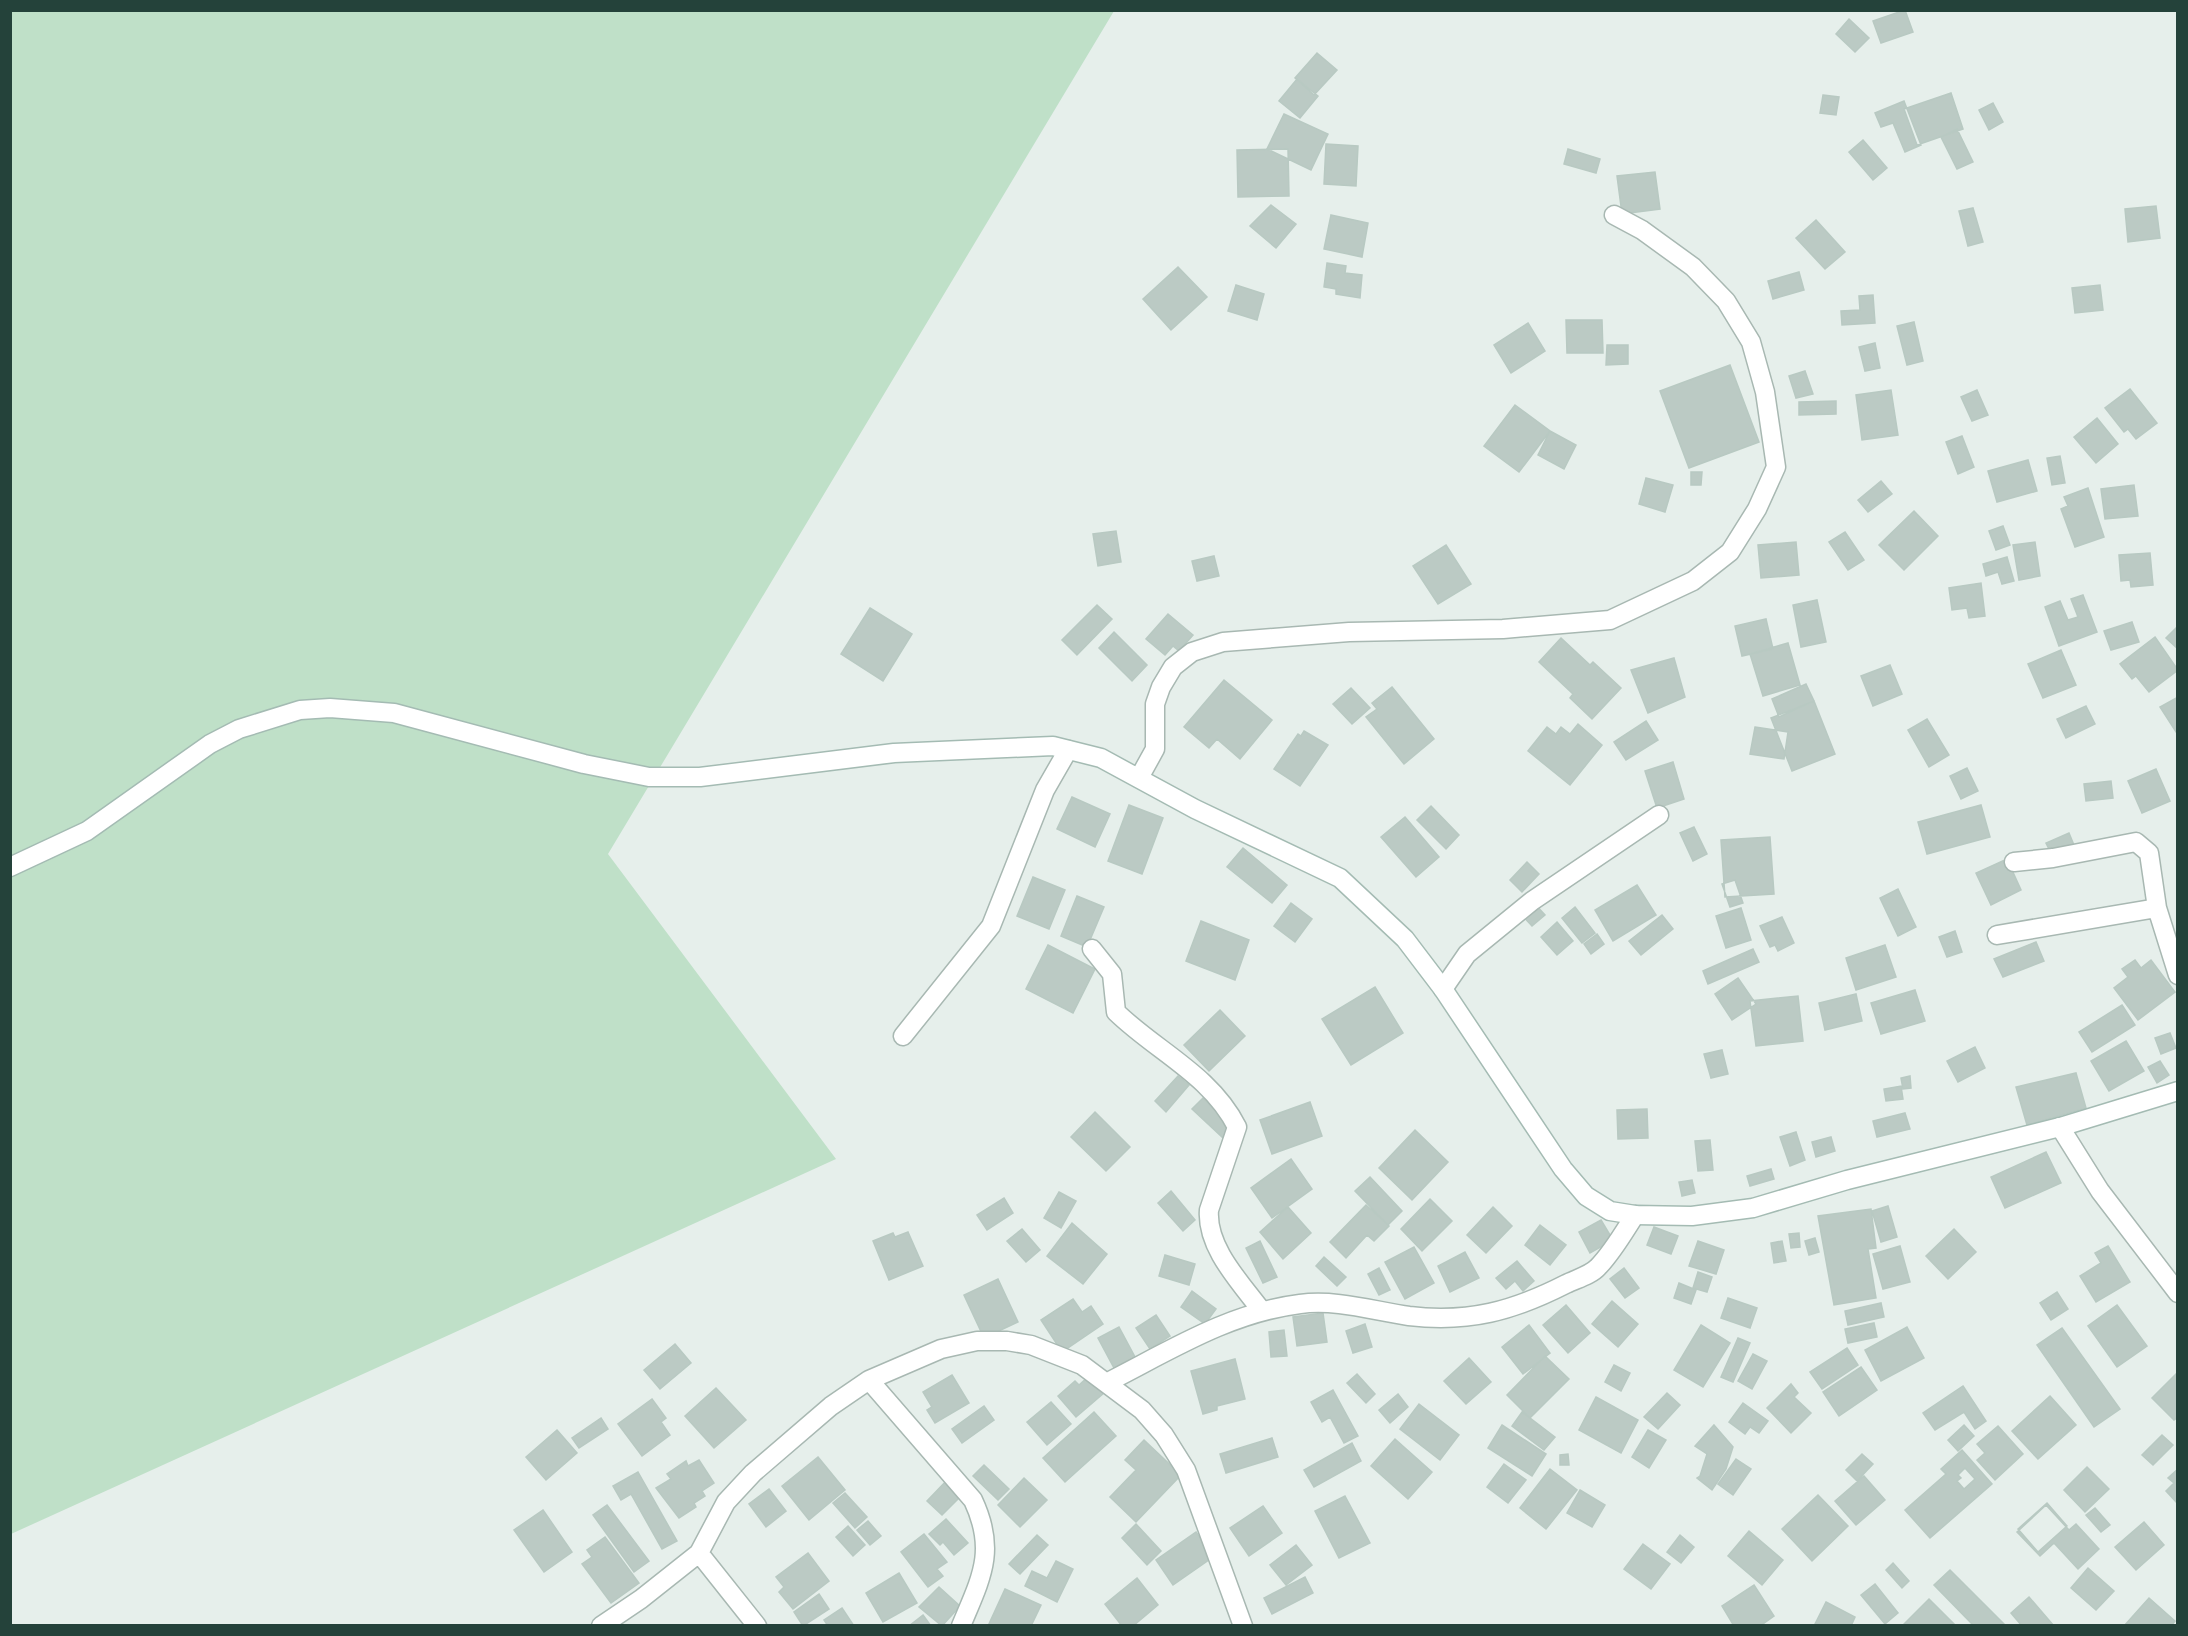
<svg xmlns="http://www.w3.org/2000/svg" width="2188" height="1636" font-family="'Fira Sans Condensed',sans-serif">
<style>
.green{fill:#bfe0c8}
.building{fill:#bbcac4;stroke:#b8c9c2;stroke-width:1.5;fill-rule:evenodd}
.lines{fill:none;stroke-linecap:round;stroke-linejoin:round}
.street-casing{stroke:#a8b8b2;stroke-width:21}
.secondary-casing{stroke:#a4bbb3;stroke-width:21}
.street{stroke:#fff;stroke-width:18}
.secondary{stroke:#fff;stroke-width:18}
</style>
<rect width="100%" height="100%" fill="#e6efeb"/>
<path class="green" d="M10,11H1114L608,854L836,1159L11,1534Z"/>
<path class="building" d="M1905,10L1913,32L1881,43L1873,21Z
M1849,19L1869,38L1855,52L1836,34Z
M1317,53L1337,70L1314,95L1295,78Z
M1297,79L1318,96L1300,118L1279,101Z
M1951,93L1963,129L1917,145L1904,109Z
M1823,95L1839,97L1836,115L1820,113Z
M1904,101L1921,145L1905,152L1893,123L1881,127L1875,113Z
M1993,103L2003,122L1989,130L1979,110Z
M1284,114L1328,134L1311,170L1267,149Z
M1957,129L1973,162L1957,169L1941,137Z
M1863,140L1887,168L1873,180L1849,152Z
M1326,144L1358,146L1356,186L1324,184Z
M1288,149L1289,196L1238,197L1237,150Z
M1568,149L1600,159L1596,173L1564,164Z
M1655,172L1660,209L1622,214L1617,176Z
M1271,205L1296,224L1276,248L1250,226Z
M2156,206L2160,238L2128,242L2125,209Z
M1973,208L1983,242L1968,246L1959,211Z
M1331,215L1368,223L1362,257L1324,249Z
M1816,220L1845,252L1825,269L1796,238Z
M1327,263L1346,266L1345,273L1362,275L1360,298L1336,294V289L1324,287Z
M1178,267L1207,297L1171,330L1143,299Z
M1799,272L1804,290L1773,299L1768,281Z
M1236,285L1264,294L1257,320L1228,311Z
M2100,285L2103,310L2075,313L2072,288Z
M1873,295L1875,323L1842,325L1841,311L1860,310L1859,296Z
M1566,320H1602L1603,353H1567Z
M1914,322L1923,361L1907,365L1897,326Z
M1528,323L1545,351L1511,373L1494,345Z
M1875,343L1880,368L1865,371L1859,347Z
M1607,345H1628V364L1606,365Z
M1730,365L1759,442L1689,468L1660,391Z
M1805,371L1813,394L1796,398L1789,376Z
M2130,389L2157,423L2136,439L2128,429L2124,432L2105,408Z
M1891,390L1898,435L1862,440L1856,395Z
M1977,390L1988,415L1972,421L1961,397Z
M1836,401V414L1799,415V402Z
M1515,405L1550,431L1519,472L1484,446Z
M2097,418L2118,444L2096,463L2074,437Z
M1550,431L1576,445L1564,469L1538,455Z
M1962,436L1974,467L1958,474L1946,442Z
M2060,456L2065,483L2052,485L2047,458Z
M2028,460L2037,491L1997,502L1988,471Z
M1691,472H1702L1701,485H1691Z
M1646,478L1673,485L1665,512L1639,504Z
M1881,481L1892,494L1868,512L1858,500Z
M2134,485L2138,516L2105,519L2101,489Z
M2088,488L2104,537L2075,547L2061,509L2068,506L2064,497Z
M1914,511L1938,536L1904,570L1879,545Z
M2003,526L2010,545L1996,550L1989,531Z
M1116,531L1121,562L1098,566L1093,534Z
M1845,532L1864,560L1848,570L1829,542Z
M1796,542L1799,575L1761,578L1758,545Z
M2035,542L2040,576L2019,580L2013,545Z
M1446,545L1471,584L1438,604L1413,566Z
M2150,553L2153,585L2131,587L2130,580L2121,581L2119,555Z
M1214,556L1219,576L1197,581L1192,561Z
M2007,557L2014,581L2002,584L1998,572L1986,576L1983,564Z
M1981,583L1985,616L1969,618L1967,608L1952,610L1949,588Z
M2083,595L2097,632L2059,646L2045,607L2060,601L2068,620L2078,617L2071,599Z
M1817,600L1826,642L1801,647L1793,605Z
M1097,605L1112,619L1077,655L1062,640Z
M870,608L912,634L883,681L841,654Z
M1168,614L1193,635L1179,651L1173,646L1165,655L1146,639Z
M1766,619L1773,649L1742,656L1735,626Z
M2132,622L2139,642L2111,650L2104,631Z
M2178,626V649L2166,638Z
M1114,632L1147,665L1132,681L1099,648Z
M2155,637L2178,670L2149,692L2136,676L2132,679L2120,664Z
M1561,638L1590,665L1593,662L1621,688L1592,719L1570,698L1573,694L1539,662Z
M1788,643L1800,685L1763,696L1750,654Z
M2061,650L2076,685L2043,698L2028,664Z
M1674,658L1685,697L1648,713L1631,670Z
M1890,665L1902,694L1873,706L1861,676Z
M1224,680L1272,720L1240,759L1217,739L1209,748L1184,727Z
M1806,684L1814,701L1779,717L1772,699Z
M1392,687L1434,739L1404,764L1366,717L1377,709L1372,703Z
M1351,688L1370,708L1352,724L1333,704Z
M2178,697V735L2160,707Z
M1814,701L1835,754L1792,771L1771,718Z
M2086,706L2095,724L2066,738L2057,719Z
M1927,719L1949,755L1929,767L1908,730Z
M1646,721L1658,740L1626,760L1614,742Z
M1578,724L1602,745L1570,785L1528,751L1547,727L1556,734L1561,727L1570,734Z
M1755,727L1788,732L1784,759L1750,754Z
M1304,731L1328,745L1300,786L1274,769L1298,734L1301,736Z
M1673,762L1684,799L1657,808L1645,771Z
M1967,768L1978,791L1961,799L1950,776Z
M2156,769L2170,801L2142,813L2128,781Z
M2111,781L2113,798L2086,801L2084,784Z
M1072,797L1110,814L1095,847L1057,829Z
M1129,805L1163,818L1142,874L1108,861Z
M1981,805L1990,837L1927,854L1918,822Z
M1431,806L1459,835L1446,849L1417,820Z
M1405,817L1439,857L1416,877L1381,837Z
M1694,827L1707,854L1693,861L1680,833Z
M2069,833L2074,845L2052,855L2046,843Z
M1770,837L1774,894L1725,897L1721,840Z
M1243,848L1287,885L1272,903L1227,867Z
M2007,859L2021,890L1991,905L1976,873Z
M1527,862L1539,874L1522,892L1510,880Z
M1033,877L1065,890L1049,929L1017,916Z
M1735,880L1743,903L1730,907L1722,884Z
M1637,885L1656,915L1613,941L1595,910Z
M1898,889L1916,927L1898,936L1880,898Z
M1077,896L1104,907L1087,947L1061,936Z
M1533,902L1545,915L1532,926L1521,914Z
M1291,903L1312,919L1295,942L1274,926Z
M1575,907L1595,933L1582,943L1562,918Z
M1741,908L1751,940L1726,948L1716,916Z
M1662,915L1673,929L1641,955L1629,941Z
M1782,917L1794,943L1778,951L1775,945L1770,947L1760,926Z
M1201,921L1249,940L1235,980L1186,961Z
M1557,922L1573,941L1557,955L1541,937Z
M1955,931L1962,952L1947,957L1939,937Z
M1597,934L1604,944L1591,954L1584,944Z
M2036,942L2044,961L2003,977L1994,959Z
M1048,945L1095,969L1073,1013L1026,989Z
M1885,945L1896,977L1856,990L1846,958Z
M1753,949L1759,962L1708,984L1703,971Z
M2135,960L2141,968L2151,960L2175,992L2138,1020L2114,988L2128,977L2122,969Z
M1738,978L1756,1004L1732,1020L1715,994Z
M1375,987L1403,1033L1351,1065L1322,1019Z
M1915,990L1925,1021L1881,1034L1871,1003Z
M1856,994L1862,1021L1825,1030L1819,1003Z
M1798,996L1803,1041L1756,1046L1750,1001Z
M2122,1005L2135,1025L2092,1052L2079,1032Z
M1220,1010L1245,1036L1209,1071L1184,1045Z
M2170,1033L2176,1048L2161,1054L2155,1038Z
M2126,1041L2144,1071L2109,1091L2091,1061Z
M1975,1047L1985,1068L1958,1082L1947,1061Z
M1722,1050L1728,1074L1711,1078L1704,1054Z
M2160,1061L2169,1075L2157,1083L2148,1067Z
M2076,1073L2086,1108L2027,1125L2016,1087Z
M1178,1076L1189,1085L1166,1112L1155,1101Z
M1910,1076L1911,1088L1903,1089L1901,1078Z
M1901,1086L1903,1099L1886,1101L1884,1089Z
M1203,1098L1233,1128L1223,1138L1192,1109Z
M1310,1102L1322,1136L1272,1154L1260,1120Z
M1647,1109L1648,1138L1618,1139L1617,1110Z
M1095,1112L1130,1147L1106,1171L1071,1137Z
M1905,1113L1910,1129L1877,1137L1873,1121Z
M1415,1130L1448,1162L1412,1200L1379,1168Z
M1796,1132L1805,1160L1790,1166L1780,1137Z
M1831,1137L1835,1151L1816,1157L1812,1142Z
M1710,1140L1713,1170L1698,1171L1695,1141Z
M2046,1152L2061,1183L2005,1208L1991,1177Z
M1291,1159L1312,1189L1272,1218L1251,1188Z
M1771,1169L1774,1179L1750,1186L1747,1176Z
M1370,1177L1402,1211L1388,1225L1355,1191Z
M1692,1180L1695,1193L1682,1196L1679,1182Z
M1171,1191L1195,1220L1183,1231L1158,1203Z
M1059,1192L1076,1201L1061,1228L1044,1218Z
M1004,1198L1013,1213L987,1230L977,1215Z
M1430,1199L1452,1221L1422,1251L1401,1229Z
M1366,1205L1389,1226L1374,1241L1367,1235L1346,1258L1330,1242Z
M1888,1206L1897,1237L1881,1242L1872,1211Z
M1288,1207L1311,1233L1283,1259L1260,1232Z
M1493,1207L1512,1226L1486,1253L1467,1235Z
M1871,1209L1876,1248L1868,1249L1876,1298L1834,1305L1818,1216Z
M1601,1220L1613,1240L1590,1253L1579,1232Z
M1072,1223L1107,1254L1083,1284L1047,1256Z
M1540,1225L1566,1245L1550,1265L1525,1245Z
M1654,1227L1678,1236L1671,1254L1647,1245Z
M1022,1229L1040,1250L1026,1262L1007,1241Z
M1954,1229L1976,1252L1948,1279L1926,1256Z
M908,1232L923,1266L889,1280L873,1241L893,1233L895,1237Z
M1799,1233L1800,1247L1791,1248L1789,1234Z
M1815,1238L1819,1252L1809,1255L1805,1241Z
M1260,1241L1277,1277L1263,1283L1246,1248Z
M1698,1241L1724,1250L1716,1274L1689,1266Z
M1782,1241L1786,1261L1774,1263L1771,1243Z
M1900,1246L1910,1282L1883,1289L1873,1254Z
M2108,1246L2130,1282L2096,1302L2080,1276L2101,1263L2095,1253Z
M1414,1247L1434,1283L1405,1299L1385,1262Z
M1465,1252L1479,1278L1450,1292L1438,1266Z
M1165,1255L1195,1264L1189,1285L1159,1276Z
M1324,1257L1346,1277L1337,1286L1316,1266Z
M1517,1261L1534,1281L1523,1291L1515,1281L1506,1289L1496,1278Z
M1379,1268L1390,1290L1379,1295L1368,1274Z
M1624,1268L1639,1288L1625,1298L1610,1279Z
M1698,1272L1712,1277L1707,1292L1693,1288Z
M998,1279L1018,1322L984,1338L964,1295Z
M1679,1283L1696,1290L1691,1304L1674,1298Z
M1192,1291L1216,1309L1205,1324L1181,1307Z
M2057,1292L2068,1309L2051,1320L2040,1303Z
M1728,1298L1757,1308L1750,1328L1721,1318Z
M1073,1299L1082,1312L1091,1306L1103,1324L1062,1352L1041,1320Z
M1612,1301L1638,1324L1618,1347L1592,1324Z
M1881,1303L1884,1317L1848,1325L1845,1311Z
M1566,1305L1590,1333L1568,1353L1543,1325Z
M2117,1305L2147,1346L2117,1367L2088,1326Z
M1323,1313L1327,1342L1297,1346L1293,1317Z
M1156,1315L1170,1336L1150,1349L1136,1328Z
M1874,1323L1877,1337L1848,1343L1845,1329Z
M1365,1324L1372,1347L1353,1353L1346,1331Z
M1529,1325L1550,1353L1523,1374L1502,1347Z
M1701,1325L1730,1343L1703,1387L1674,1370Z
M1119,1327L1135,1357L1114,1368L1098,1338Z
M1907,1327L1924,1358L1881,1381L1865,1350Z
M2062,1328L2120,1409L2094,1427L2037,1345Z
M1284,1330L1287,1356L1271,1357L1269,1332Z
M1738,1338L1750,1343L1733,1382L1721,1377Z
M675,1344L691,1363L660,1389L644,1370Z
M1847,1348L1858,1365L1822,1389L1810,1372Z
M1753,1354L1767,1361L1752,1389L1738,1381Z
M1545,1356L1569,1379L1530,1418L1507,1395Z
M1469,1358L1491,1382L1466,1404L1444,1381Z
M1235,1359L1245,1399L1217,1406V1410L1203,1414L1191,1371Z
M1614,1365L1630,1373L1621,1391L1605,1382Z
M1861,1367L1877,1390L1839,1416L1823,1392Z
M2178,1372V1417L2174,1420L2152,1398Z
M1357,1374L1375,1394L1366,1403L1347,1383Z
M952,1375L969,1403L935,1423L927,1410L932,1407L923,1392Z
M1089,1376L1104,1393L1076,1417L1058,1396L1075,1381L1079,1385Z
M1791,1384L1798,1393L1794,1397L1811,1413L1791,1433L1767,1408Z
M1963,1386L1986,1421L1975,1429L1964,1412L1935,1430L1923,1413Z
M716,1388L746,1420L714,1448L685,1416Z
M1333,1390L1358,1436L1344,1443L1330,1417L1322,1422L1311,1402Z
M1667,1393L1680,1405L1658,1429L1644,1417Z
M1398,1394L1408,1407L1390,1423L1379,1410Z
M2050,1396L2076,1425L2038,1459L2012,1431Z
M1596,1397L1638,1420L1621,1453L1579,1430Z
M652,1399L666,1418L661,1422L670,1435L642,1456L618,1424Z
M1051,1402L1071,1424L1047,1445L1027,1422Z
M1743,1403L1768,1421L1759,1433L1750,1427L1745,1434L1729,1422Z
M1419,1404L1459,1435L1440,1460L1400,1429Z
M984,1406L994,1420L962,1443L952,1429Z
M1094,1412L1116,1436L1065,1482L1043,1458Z
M1522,1412L1555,1437L1544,1450L1512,1426Z
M601,1418L608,1429L579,1448L572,1438Z
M1502,1425L1546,1454L1532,1476L1488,1448Z
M1714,1425L1733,1447L1726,1469L1712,1490L1697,1478L1700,1476L1707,1454L1695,1446Z
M1964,1425L1974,1436L1958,1451L1948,1440Z
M1998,1426L2023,1454L1995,1480L1977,1460L1985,1453L1977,1444Z
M557,1430L577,1453L546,1480L526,1457Z
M1648,1430L1666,1440L1649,1468L1632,1457Z
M2162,1435L2173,1445L2153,1465L2142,1455Z
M1272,1438L1278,1457L1226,1473L1220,1454Z
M1395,1439L1432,1472L1408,1499L1371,1466Z
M1144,1440L1181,1475L1136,1522L1110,1497L1136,1470L1125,1460Z
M1352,1443L1361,1461L1314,1487L1304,1470Z
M1962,1450L1992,1484L1930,1538L1905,1510L1946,1474L1941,1469ZM1965,1468L1975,1479L1964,1489L1957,1481L1961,1478L1958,1475Z
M1568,1454L1569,1465H1560V1455Z
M1862,1454L1873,1464L1857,1481L1846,1470Z
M818,1457L845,1490L809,1520L782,1486Z
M1736,1459L1751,1469L1733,1495L1718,1484Z
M699,1460L714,1483L702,1491L705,1496L694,1503L696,1507L679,1518L656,1488L671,1479L667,1474L686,1461L688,1466Z
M1504,1464L1526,1480L1508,1503L1487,1487Z
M984,1465L1009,1489L998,1500L973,1476Z
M2087,1467L2109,1489L2085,1512L2064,1490Z
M1550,1469L1577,1490L1546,1529L1520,1508Z
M2178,1469V1504L2166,1491L2174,1483L2168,1478Z
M638,1472L677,1541L662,1549L631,1494L621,1500L613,1486Z
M1864,1476L1885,1500L1856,1525L1835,1501Z
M1024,1478L1047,1500L1020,1527L998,1505Z
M948,1479L963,1494L942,1515L927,1501Z
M769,1489L786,1511L766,1527L749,1504Z
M1580,1490L1605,1505L1592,1527L1567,1513Z
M845,1493L867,1517L855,1528L833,1503Z
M1818,1495L1848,1526L1812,1561L1782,1529Z
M1345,1496L1370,1543L1339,1558L1315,1511Z
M2047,1503L2067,1526L2038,1552L2018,1529Z
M607,1505L649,1561L634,1572L593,1515Z
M2046,1505L2069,1530L2076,1524L2099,1549L2078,1569L2054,1543L2040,1556L2017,1532Z
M1263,1506L1282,1533L1249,1556L1230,1528Z
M2095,1508L2110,1525L2101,1532L2086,1515Z
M543,1510L572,1552L544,1572L514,1530Z
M946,1519L968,1543L954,1555L943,1542L940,1545L929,1534Z
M868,1521L881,1536L870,1545L857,1530Z
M2144,1522L2164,1545L2136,1570L2115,1547Z
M1136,1524L1161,1551L1147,1565L1122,1538Z
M848,1526L865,1545L853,1556L836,1537Z
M1749,1531L1783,1560L1762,1585L1728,1556Z
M1196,1532L1213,1557L1173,1585L1156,1560Z
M924,1534L947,1562L937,1569L943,1576L928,1587L901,1552Z
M1037,1535L1048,1545L1020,1574L1009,1564Z
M1680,1535L1694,1547L1681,1563L1667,1552Z
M605,1537L639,1583L611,1603L582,1564L592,1557L587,1550Z
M1643,1544L1670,1564L1651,1589L1624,1569Z
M1296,1545L1312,1565L1286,1585L1270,1565Z
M808,1553L829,1581L793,1609L779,1592L784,1587L776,1577Z
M1056,1561L1073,1569L1057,1602L1025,1586L1032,1571L1047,1578Z
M1893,1563L1909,1581L1902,1588L1886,1570Z
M2088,1568L2114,1591L2096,1610L2071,1588Z
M1950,1570L2006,1626H1974L1934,1585Z
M899,1573L917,1603L883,1622L866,1593Z
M1305,1577L1313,1593L1272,1614L1264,1598Z
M1137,1578L1158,1605L1133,1626H1122L1105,1604Z
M1875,1584L1898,1613L1885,1624L1861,1595Z
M1754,1585L1774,1616L1760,1626H1734L1722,1606Z
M939,1587L960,1606L942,1626L919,1607Z
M1005,1589L1041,1605L1031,1626H988Z
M819,1594L829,1609L803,1626L794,1612Z
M2029,1597L2054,1626H2022L2011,1613Z
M2149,1598L2175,1621L2171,1626H2124Z
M1929,1599L1956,1626L1904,1624Z
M1826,1602L1855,1617L1851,1626H1814Z
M842,1608L854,1626H828L824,1620Z
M923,1615L931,1626H909Z"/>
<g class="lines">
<defs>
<path id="street" d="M1139,778L1155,749V704L1161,687L1173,667L1192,652L1223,642L1349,632L1503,629L1610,620L1693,581L1730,552L1757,509L1776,467L1765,392L1751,342L1726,301L1693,267L1642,230L1614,215
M2014,862L2053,858L2136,842L2149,853L2157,908L2178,975
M1997,935L2157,908
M1092,949L1112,974L1116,1012C1156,1051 1211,1075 1237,1127L1209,1210C1206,1247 1240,1282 1261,1310
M1443,989L1467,954L1532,901L1659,815
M903,1036L991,926L1045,790L1068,750
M2060,1127L2100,1191L2178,1293
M869,1380L973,1500C997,1551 981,1578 961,1626
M1108,1382C1171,1350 1229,1313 1300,1304C1336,1299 1374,1311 1409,1316C1469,1323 1513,1311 1566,1284C1576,1279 1591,1275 1598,1267C1612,1253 1624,1232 1635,1215
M699,1553L757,1626
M601,1626L641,1599L699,1553L726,1502L753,1473L831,1406L869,1380L941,1349L977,1341H1007L1031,1345L1082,1365L1142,1410L1164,1435L1186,1470L1243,1626"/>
<path id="secondary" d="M10,867L87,831L210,744L239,729L300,710L330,708L394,713L584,764L649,777H700L894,753L1053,746L1101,758L1195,809L1340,878L1405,939L1443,989L1563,1169L1586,1196L1610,1211L1635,1215L1692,1216L1753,1208L1847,1180L2060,1127L2178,1091"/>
</defs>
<use href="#street" class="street-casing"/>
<use href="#secondary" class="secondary-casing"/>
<use href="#street" class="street"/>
<use href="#secondary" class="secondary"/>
</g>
<rect width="2188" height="1636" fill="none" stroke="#24423a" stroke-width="24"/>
</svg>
